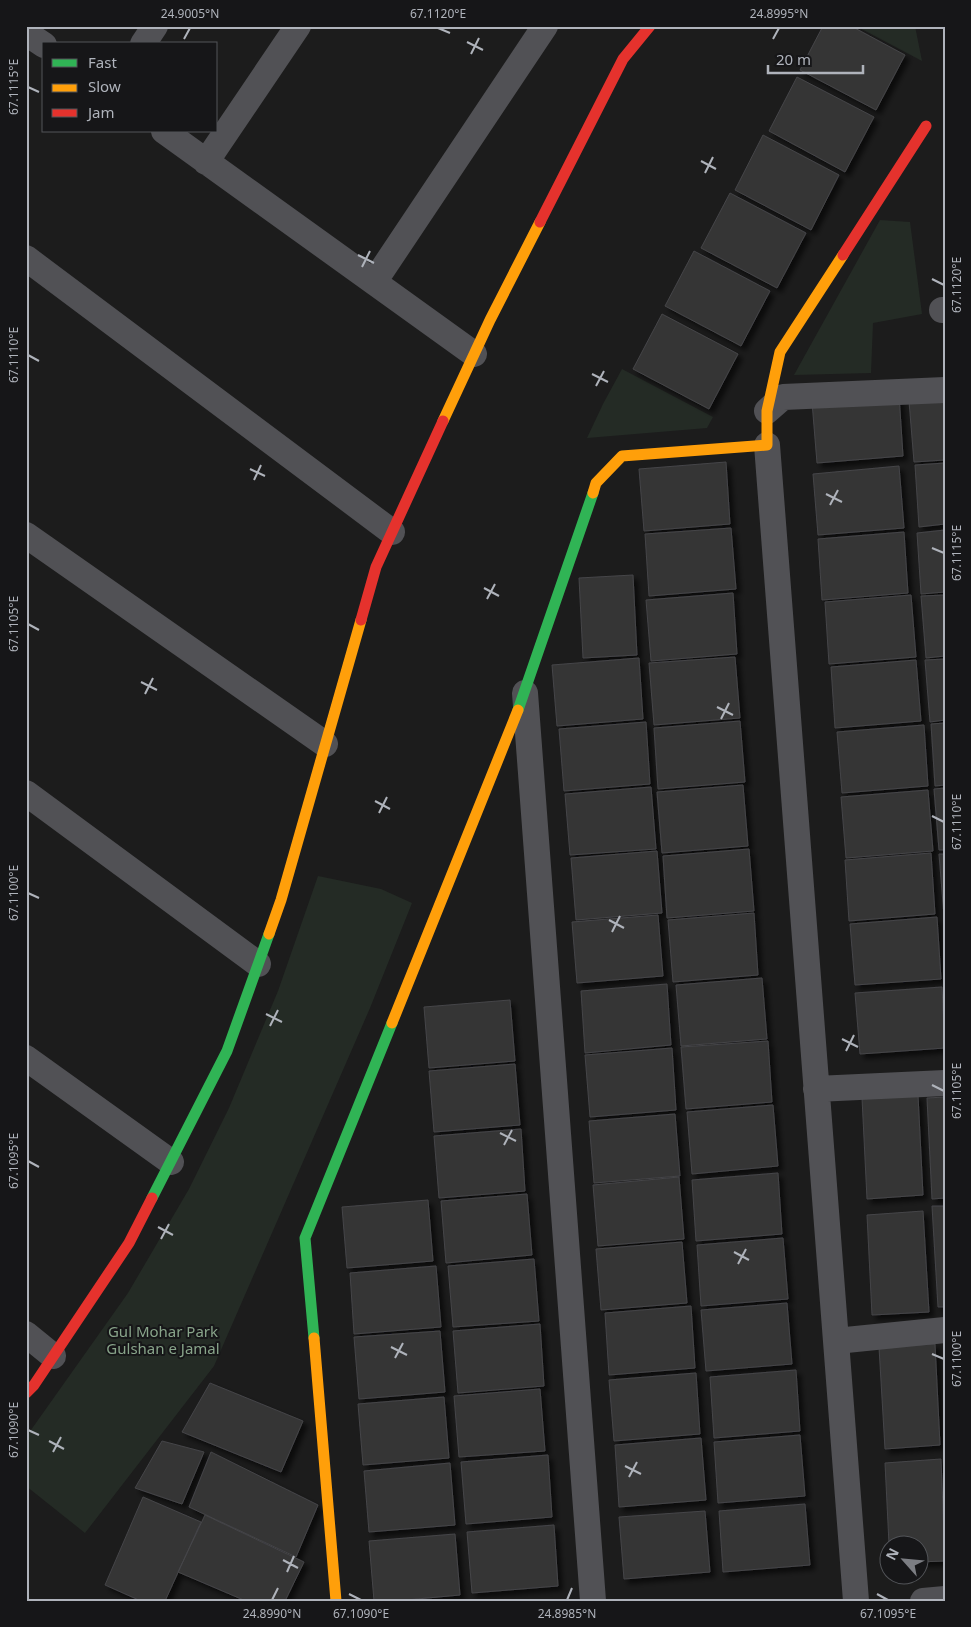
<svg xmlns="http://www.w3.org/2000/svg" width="971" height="1627" font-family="'Noto Sans',sans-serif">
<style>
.green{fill:#242b25}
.building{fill:#353536;stroke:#454548;filter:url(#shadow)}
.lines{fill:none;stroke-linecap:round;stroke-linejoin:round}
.street{stroke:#515155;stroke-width:26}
.fast{stroke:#30b455;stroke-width:11}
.slow{stroke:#ff9f0a;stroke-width:11}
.jam{stroke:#e5322d;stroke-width:11}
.ticks{fill:none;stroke:#afb3bb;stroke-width:2}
.labels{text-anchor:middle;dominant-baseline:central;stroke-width:4;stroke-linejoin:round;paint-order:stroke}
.park-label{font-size:15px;fill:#88a48a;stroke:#161618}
.neatline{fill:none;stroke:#afb3bb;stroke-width:2}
.ticks-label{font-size:12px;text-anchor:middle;fill:#afb3bb}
</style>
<defs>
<filter id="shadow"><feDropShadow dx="4.5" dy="4.5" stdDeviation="2.5" flood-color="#0009"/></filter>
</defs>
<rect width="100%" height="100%" fill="#1c1c1c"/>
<path class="green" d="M856,26H915L922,61Z
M880,220L910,222L922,314L873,323L871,373L794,375Z
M622,369L713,417L707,428L587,438L603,404Z
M318,876L381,889L412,903L370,1008L214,1366L85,1533L26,1486V1437L128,1293L189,1189L229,1108L278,991Z"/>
<path class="building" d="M823,26H851L905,55L876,110L800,70Z
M797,77L874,117L845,172L769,131Z
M763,135L839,175L811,230L735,190Z
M730,193L806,233L777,288L701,248Z
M694,251L770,291L741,346L665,306Z
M662,314L738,354L709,409L633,369Z
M899,395L903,456L817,463L812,402Z
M945,398V460L914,462L909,401Z
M726,462L730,524L644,531L639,469Z
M945,463V524L919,527L915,465Z
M899,466L904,528L818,535L813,474Z
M731,528L736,589L649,596L645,534Z
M945,530V592L921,594L917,533Z
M904,532L908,593L822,600L818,539Z
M633,575L637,655L583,658L579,578Z
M733,593L737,654L651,661L646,600Z
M911,595L916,657L829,664L825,602Z
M945,595V656L926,658L921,596Z
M735,657L740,718L654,725L649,663Z
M639,658L643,719L557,726L552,665Z
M945,659V720L930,722L925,660Z
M916,660L921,721L835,728L831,667Z
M740,721L745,782L658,789L654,728Z
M646,722L650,784L564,791L559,729Z
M945,723V785L935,786L931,724Z
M924,725L928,786L842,793L837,732Z
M743,785L748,846L662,853L657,792Z
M651,787L656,849L570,855L565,794Z
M945,788V850H939L934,789Z
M928,790L933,851L846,858L841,797Z
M749,849L754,911L667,918L663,856Z
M657,851L662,913L576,920L571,858Z
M931,853L935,914L849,921L845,860Z
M939,854H945V916H944Z
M754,913L758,975L673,982L668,920Z
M658,915L663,976L577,983L572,922Z
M937,917L941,979L855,985L850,924Z
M762,978L767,1039L681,1046L676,985Z
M667,984L671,1045L585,1053L581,991Z
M942,987L945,1048L860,1054L855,993Z
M510,1000L515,1061L429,1068L424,1007Z
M768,1041L772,1102L686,1109L681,1047Z
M672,1048L676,1110L590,1117L585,1055Z
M515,1064L520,1125L434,1132L429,1071Z
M918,1095L923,1195L867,1199L862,1098Z
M945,1097V1198L932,1199L927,1098Z
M773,1105L778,1166L692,1174L687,1112Z
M675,1114L680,1176L594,1183L589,1121Z
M521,1129L525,1191L439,1198L434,1136Z
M778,1173L782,1234L696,1241L692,1180Z
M679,1177L684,1239L598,1246L593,1185Z
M527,1194L532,1255L446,1263L441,1201Z
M428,1200L433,1261L347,1268L342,1207Z
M932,1206H945V1307H938Z
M923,1211L929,1312L872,1315L867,1215Z
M783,1238L788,1299L701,1306L697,1245Z
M682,1242L687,1303L601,1310L596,1249Z
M534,1259L539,1321L453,1327L448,1266Z
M436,1266L441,1327L354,1334L350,1273Z
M787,1303L792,1364L706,1371L701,1310Z
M691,1306L695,1368L609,1375L605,1313Z
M540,1324L544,1386L458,1393L453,1331Z
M440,1331L445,1392L359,1399L354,1337Z
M935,1344L940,1445L885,1449L879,1347Z
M796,1370L800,1431L714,1438L710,1377Z
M696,1373L700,1434L614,1441L609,1380Z
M210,1383L303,1421L281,1472L182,1432Z
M540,1389L545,1451L459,1457L454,1396Z
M444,1397L449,1458L363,1465L358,1404Z
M800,1435L805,1496L718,1503L714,1442Z
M701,1438L706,1500L619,1507L615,1445Z
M162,1441L204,1452L182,1504L135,1488Z
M211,1452L318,1505L296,1557L189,1507Z
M548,1455L552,1517L466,1524L461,1462Z
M941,1459L945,1561L918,1562V1544H889L885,1463Z
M450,1463L455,1525L369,1532L364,1471Z
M143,1497L201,1522L165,1601H141L105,1585Z
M805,1504L810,1565L723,1572L719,1511Z
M705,1511L710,1572L624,1579L619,1517Z
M205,1515L304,1562L285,1601H246L178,1572Z
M554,1525L558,1586L472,1593L467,1532Z
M455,1534L460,1595L395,1601H374L369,1541Z"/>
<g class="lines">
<path class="street" d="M26,33L44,45
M143,44L155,26
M164,131L474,354
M206,162L298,26
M26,258L392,532
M374,282L545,26
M942,310H945
M767,411L783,397L945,390
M767,445L856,1601
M26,535L325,744
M525,693L593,1601
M26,793L258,964
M26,1058L171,1162
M816,1089L945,1083
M26,1334L53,1356
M836,1341L945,1330
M923,1601L945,1599"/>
<path class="fast" d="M518,710L593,493
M152,1198L227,1051L269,934
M314,1338L305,1238L392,1023"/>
<path class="slow" d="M443,421L490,320L540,222
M593,493L596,483L622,456L767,445V411L780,352L843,255
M269,934L281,900L361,620
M392,1023L518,710
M314,1338L336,1601"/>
<path class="jam" d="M540,222L623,59L650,26
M843,255L926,126
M361,620L376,567L443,421
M26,1393L34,1385L129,1243L152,1198"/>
</g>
<path class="ticks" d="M438,28L450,33M184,39L190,28M773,39L779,28M467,42L483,50M471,54L479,38M28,87L39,92M701,161L716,169M705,173L713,157M358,255L374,263M362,267L370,251M932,279L944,285M28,355L39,361M592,374L608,382M596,386L604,371M250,469L265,476M254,480L261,465M826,494L842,502M830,505L838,490M932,548L944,553M484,588L499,596M487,599L495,584M28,624L39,630M141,682L157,690M145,694L153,678M717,707L733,715M721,719L729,703M375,801L390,809M379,813L387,797M932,816L944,822M28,893L39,898M609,920L624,928M612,932L620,916M266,1014L282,1022M270,1026L278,1010M842,1039L858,1047M846,1051L854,1035M932,1085L944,1091M500,1133L516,1141M504,1145L512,1130M28,1161L39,1167M158,1227L173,1235M161,1239L169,1224M734,1252L749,1260M738,1264L746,1249M391,1347L407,1355M932,1354L944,1359M395,1358L403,1343M28,1430L39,1435M49,1441L64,1449M53,1452L61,1437M625,1466L641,1474M629,1477L637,1462M283,1560L298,1568M287,1572L294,1556M349,1594L361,1600M877,1594L888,1600M272,1600L278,1588M567,1600L572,1588"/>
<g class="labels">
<g class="park-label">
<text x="163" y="1331">Gul Mohar Park<tspan x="163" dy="17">Gulshan e Jamal</tspan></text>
</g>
</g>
<rect width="971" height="1627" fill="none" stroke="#161618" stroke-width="55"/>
<rect x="42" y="42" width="175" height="90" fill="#161618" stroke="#535559"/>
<rect x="52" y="59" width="25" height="8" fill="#30b455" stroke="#535559"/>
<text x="88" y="68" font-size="15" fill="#afb3bb">Fast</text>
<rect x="52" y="84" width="25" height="8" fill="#ff9f0a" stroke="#535559"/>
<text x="88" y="92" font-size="15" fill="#afb3bb">Slow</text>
<rect x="52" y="109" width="25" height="8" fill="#e5322d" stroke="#535559"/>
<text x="88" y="118" font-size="15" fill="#afb3bb">Jam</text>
<g transform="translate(904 1560) rotate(297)"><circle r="24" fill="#161618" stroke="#535559"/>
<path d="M0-4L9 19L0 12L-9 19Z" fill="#7c7e83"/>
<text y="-8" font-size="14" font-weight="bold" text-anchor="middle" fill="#afb3bb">N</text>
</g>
<path d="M768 65v8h95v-8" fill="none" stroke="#afb3bb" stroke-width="2.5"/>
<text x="776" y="65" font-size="15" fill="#afb3bb" stroke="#161618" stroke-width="4" paint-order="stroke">20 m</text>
<rect x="28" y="28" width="916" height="1572" class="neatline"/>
<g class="ticks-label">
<text x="190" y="18">24.9005°N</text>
<text x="438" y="18">67.1120°E</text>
<text x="779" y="18">24.8995°N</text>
<text transform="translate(14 87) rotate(-90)" y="4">67.1115°E</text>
<text transform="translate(957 285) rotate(-90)" y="4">67.1120°E</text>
<text transform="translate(14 355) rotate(-90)" y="4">67.1110°E</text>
<text transform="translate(957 553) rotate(-90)" y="4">67.1115°E</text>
<text transform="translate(14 624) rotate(-90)" y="4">67.1105°E</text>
<text transform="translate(957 822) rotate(-90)" y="4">67.1110°E</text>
<text transform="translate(14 893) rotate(-90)" y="4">67.1100°E</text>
<text transform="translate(957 1091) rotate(-90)" y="4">67.1105°E</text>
<text transform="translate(14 1161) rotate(-90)" y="4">67.1095°E</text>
<text transform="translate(957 1359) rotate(-90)" y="4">67.1100°E</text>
<text transform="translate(14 1430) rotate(-90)" y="4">67.1090°E</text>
<text x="272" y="1618">24.8990°N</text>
<text x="361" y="1618">67.1090°E</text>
<text x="567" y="1618">24.8985°N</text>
<text x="888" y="1618">67.1095°E</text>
</g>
</svg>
